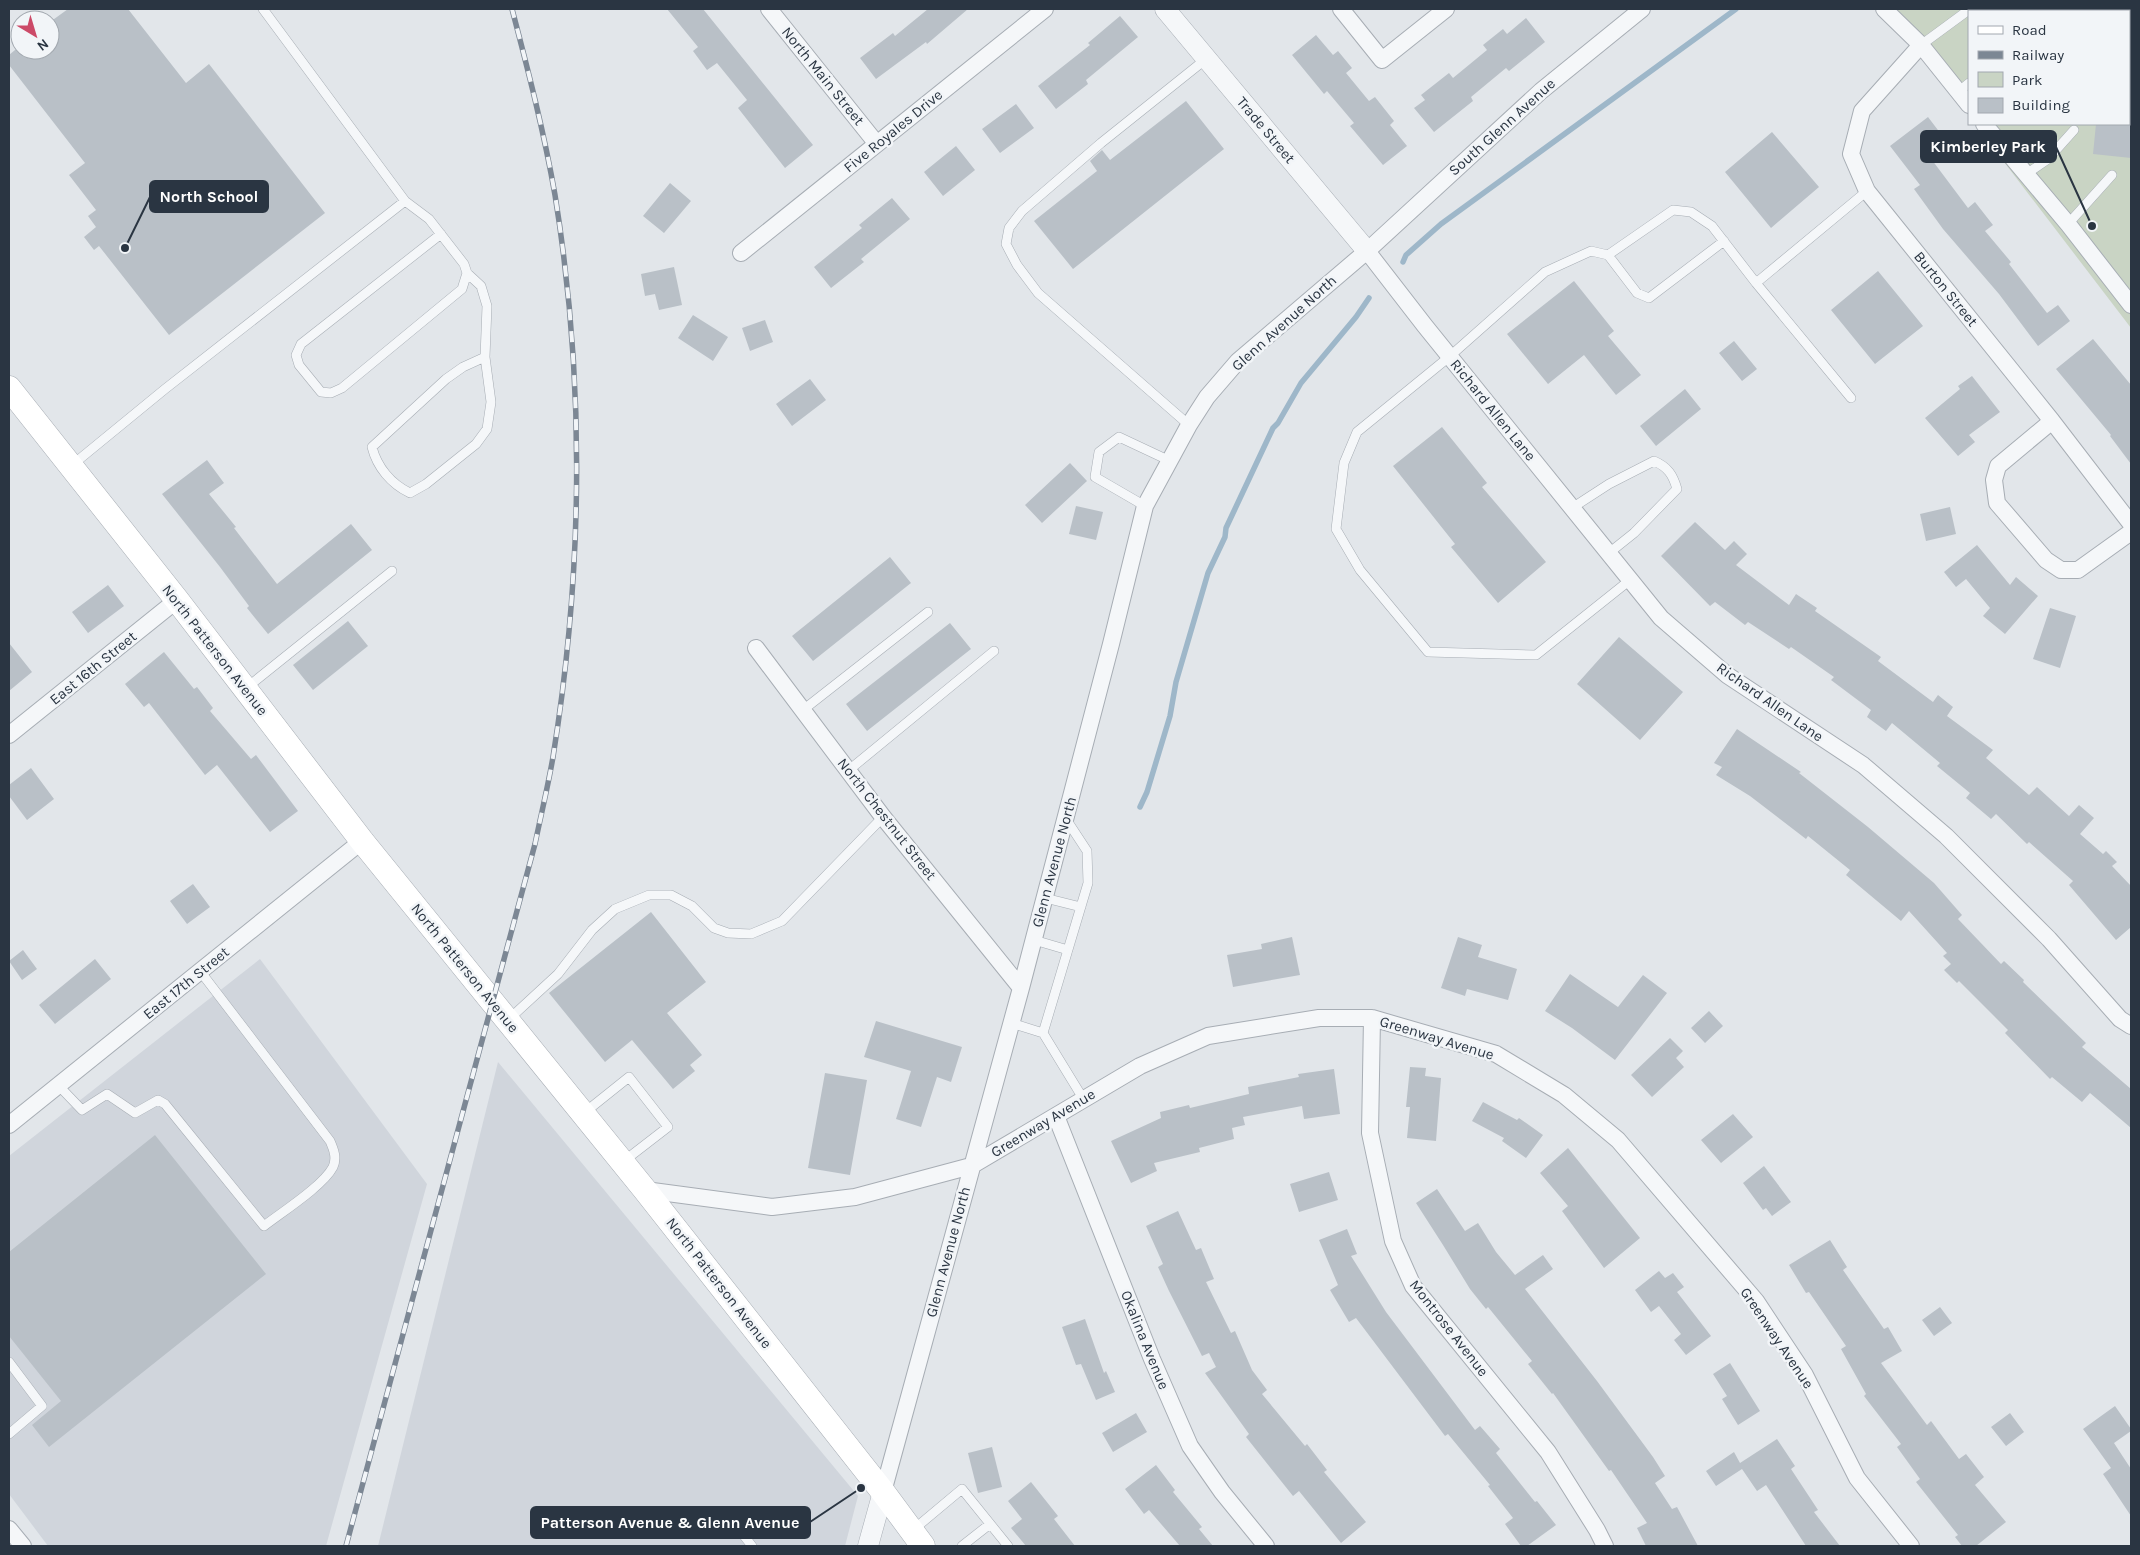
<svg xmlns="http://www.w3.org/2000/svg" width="2140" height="1555" font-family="Karla,sans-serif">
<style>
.built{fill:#d0d5dc}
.green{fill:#c9d4c4}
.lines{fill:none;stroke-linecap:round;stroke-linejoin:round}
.stream{stroke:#9eb7c9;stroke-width:5.5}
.building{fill:#b9c0c7}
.service-casing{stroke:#a7adb4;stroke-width:10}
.minor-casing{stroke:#a7adb4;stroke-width:18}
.tertiary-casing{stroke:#a7adb4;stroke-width:21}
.secondary-casing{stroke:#a7adb4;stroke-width:25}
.service{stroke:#f5f7f9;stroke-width:9}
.minor{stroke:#f5f7f9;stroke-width:16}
.tertiary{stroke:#f5f7f9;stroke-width:20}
.secondary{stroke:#fff;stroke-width:24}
.rail-casing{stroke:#7c8794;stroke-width:5.5}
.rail{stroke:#f2f5f8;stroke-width:4;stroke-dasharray:11;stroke-linecap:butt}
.labels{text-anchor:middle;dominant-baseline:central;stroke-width:5;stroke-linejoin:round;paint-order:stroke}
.street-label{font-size:15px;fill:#2a3542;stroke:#f2f5f8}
.leader{fill:none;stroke:#2a3542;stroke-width:2}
.callout-dot{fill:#2a3542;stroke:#f2f5f8;stroke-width:2}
.callout{fill:#2a3542;stroke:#2a3542;stroke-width:2}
.callout-label{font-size:16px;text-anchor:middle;font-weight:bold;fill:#fff}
</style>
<rect width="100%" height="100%" fill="#e2e6ea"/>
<path class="built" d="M260,959L427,1184L326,1546H48L9,1494V1156Z
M498,1062L858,1496L845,1546H378Z"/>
<path class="green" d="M1887,9H2131V328L1975,124H2129V11H1969V116Z"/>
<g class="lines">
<path class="stream" d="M1403,262L1406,255L1441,224L1736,9
M1140,807L1147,792L1170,716L1176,682L1208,573L1225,537L1226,528L1273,428L1278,423L1301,383L1356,317L1369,298"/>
</g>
<path class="building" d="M68,9H128L186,83L209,64L325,213L169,335L99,246L94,250L84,237L96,227L88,216L96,210L69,175L85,163L9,65V55L15,50H50V22Z
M667,9H703L813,145L785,168L738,108L747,100L717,63L707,70L693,51L698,47Z
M928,9H968L927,44L926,42L876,79L860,58L893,33L895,36Z
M1120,16L1138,37L1086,80L1088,84L1056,109L1038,86L1090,45L1088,43Z
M1526,18L1545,42L1509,71L1506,68L1471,97L1473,101L1434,132L1414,108L1425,100L1421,95L1449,73L1453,78L1487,50L1483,45L1503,29L1507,34Z
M1316,35L1333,55L1338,51L1352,68L1346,73L1369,101L1375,97L1394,121L1390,125L1407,146L1383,165L1350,126L1354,123L1327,91L1324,94L1292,55Z
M1186,101L1224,149L1073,269L1034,221L1097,171L1090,161L1102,150L1110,160Z
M1016,104L1034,128L1000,153L982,129Z
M1928,117L1944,138L1926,152L1968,208L1975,202L1993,225L1985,231L2011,262L2009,264L2047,313L2058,305L2070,321L2038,346L1999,294L1943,229L1914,189L1920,185L1890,146Z
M2096,124H2131V158L2093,154Z
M1772,132L1819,187L1771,228L1725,172Z
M956,146L975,170L943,196L924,172Z
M670,183L691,201L664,233L643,216Z
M892,198L910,219L861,259L864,262L831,288L814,267L862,228L859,225Z
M674,267L682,305L659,310L655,294L645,296L641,274Z
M1878,271L1923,326L1875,364L1831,310Z
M1574,281L1614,331L1608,336L1641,375L1616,395L1584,355L1548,384L1507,334Z
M693,315L728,337L713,361L678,338Z
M765,320L773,342L750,351L742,328Z
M2093,339L2131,385V464L2110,436L2111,435L2056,369Z
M1734,341L1757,369L1742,381L1719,353Z
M1972,376L2000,412L1969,435L1975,442L1958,456L1925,418L1960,389L1958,386Z
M810,379L826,400L792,426L776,404Z
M1685,389L1701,409L1656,446L1640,426Z
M1442,427L1487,483L1482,487L1546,562L1498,603L1451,547L1455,544L1393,466Z
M207,460L224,483L209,494L236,527L234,528L277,584L351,524L372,550L268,634L247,608L249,606L220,567L162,494Z
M1070,463L1087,481L1042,523L1025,505Z
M1076,506L1103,512L1096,540L1069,534Z
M1950,507L1956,534L1926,541L1920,514Z
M1695,522L1725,550L1734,541L1747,554L1736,565L1789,605L1796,594L1817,608L1815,611L1881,657L1878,661L1933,702L1938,695L1953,707L1947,716L1993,750L1986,758L2029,795L2037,787L2069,816L2079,805L2094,818L2080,834L2103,854L2106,851L2117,862L2112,866L2131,886V927L2116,940L2069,885L2073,881L2029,842L2027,844L1996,814L1991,819L1966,798L1970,793L1937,766L1940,763L1892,723L1886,731L1867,717L1871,710L1831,680L1834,677L1791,647L1789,649L1748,622L1745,625L1715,602L1710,606L1661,556Z
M1977,545L2010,585L2016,577L2038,596L2005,634L1983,616L1990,608L1966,579L1956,587L1944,572Z
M890,557L911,583L813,661L792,636Z
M108,585L124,606L88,633L72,612Z
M2050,608L2076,616L2060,668L2033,659Z
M348,621L368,646L313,690L293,665Z
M950,623L971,649L867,731L846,704Z
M1619,637L1683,692L1640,740L1577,684Z
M9,643L32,672L9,691Z
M164,652L194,689L197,687L213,708L210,711L251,759L256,755L298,811L270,832L217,765L205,775L149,703L144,707L125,684Z
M1737,729L1801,772L1799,773L1868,827L1934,883L1962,915L1958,919L2001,964L2004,961L2024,980L2023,982L2086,1043L2082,1047L2131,1089V1128L2090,1093L2082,1102L2052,1077L2050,1079L2005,1033L2008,1030L1959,981L1957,983L1944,970L1951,964L1943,956L1947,953L1909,911L1901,921L1846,875L1850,870L1808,836L1806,839L1750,796L1716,775L1722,767L1714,763Z
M31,768L54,799L27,820L9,796V785Z
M193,884L210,907L187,924L170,901Z
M651,912L706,982L667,1013L702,1055L690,1065L695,1071L673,1089L632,1040L605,1062L549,993Z
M1292,937L1300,975L1233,987L1227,955L1262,949L1261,944Z
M1458,937L1482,945L1478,957L1517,969L1508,1000L1467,989L1465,996L1441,988Z
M23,950L37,969L22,980L9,961Z
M95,959L111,979L55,1024L39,1005Z
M1570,974L1618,1007L1643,975L1667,993L1615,1060L1572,1028L1545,1011Z
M1709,1011L1723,1026L1705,1043L1691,1028Z
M876,1021L962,1047L951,1082L937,1077L921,1127L896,1119L911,1071L864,1057Z
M1670,1038L1683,1051L1676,1058L1684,1067L1652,1097L1631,1075Z
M1410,1067L1426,1068L1425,1076L1441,1078L1436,1141L1407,1138L1410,1107H1406Z
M1334,1069L1340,1114L1304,1119L1302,1106L1243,1117L1245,1125L1232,1128L1234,1139L1199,1148L1200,1152L1154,1163L1157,1171L1131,1183L1111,1141L1161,1118L1160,1112L1189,1105L1190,1108L1249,1094L1248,1087L1299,1077L1298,1074Z
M825,1073L867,1080L850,1175L808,1168Z
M1483,1102L1517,1120L1519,1118L1543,1135L1526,1158L1502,1141L1504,1138L1472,1121Z
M1733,1114L1753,1137L1721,1163L1701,1140Z
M155,1135L266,1274L49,1447L32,1425L61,1401L9,1336V1252Z
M1568,1148L1640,1238L1604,1268L1562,1211L1568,1206L1540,1173Z
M1764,1166L1791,1202L1772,1216L1766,1208L1763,1210L1743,1183Z
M1329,1172L1338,1200L1299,1212L1290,1184Z
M1437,1189L1465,1231L1478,1223L1496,1252L1515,1275L1543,1255L1553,1269L1525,1289L1597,1381L1653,1457L1665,1476L1655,1483L1672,1509L1677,1507L1698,1546H1646L1637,1528L1647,1523L1611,1470L1609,1471L1553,1393L1552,1394L1528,1364L1532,1361L1488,1307L1486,1309L1470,1289L1443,1245L1416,1203Z
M1178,1211L1196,1250L1201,1248L1214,1279L1206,1282L1231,1333L1235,1331L1252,1370L1267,1390L1262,1394L1305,1446L1307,1444L1327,1470L1324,1472L1366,1522L1341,1543L1299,1491L1293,1496L1246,1437L1249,1434L1205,1373L1216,1367L1209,1353L1202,1356L1169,1291L1158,1267L1163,1264L1146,1226Z
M1347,1229L1357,1254L1351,1256L1386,1312L1475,1430L1480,1426L1500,1449L1496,1453L1535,1502L1537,1501L1556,1525L1527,1546H1521L1505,1524L1513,1518L1488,1486L1490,1485L1448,1434L1445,1436L1356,1318L1349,1322L1330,1290L1338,1285L1319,1240Z
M1830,1240L1847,1267L1843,1270L1884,1329L1888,1327L1902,1351L1881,1363L1927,1425L1931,1421L1959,1459L1966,1454L1984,1477L1975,1485L2006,1522L1976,1546H1962L1955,1537L1958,1535L1916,1482L1920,1479L1897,1447L1901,1444L1864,1396L1866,1394L1841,1349L1846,1346L1809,1292L1806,1293L1789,1265Z
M1659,1271L1665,1278L1673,1273L1684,1287L1677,1292L1711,1336L1686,1355L1674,1340L1681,1334L1659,1306L1651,1312L1635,1290Z
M1940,1307L1952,1323L1934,1336L1922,1320Z
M1085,1319L1104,1373L1106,1371L1115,1392L1096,1400L1081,1364L1076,1365L1062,1327Z
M1730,1363L1760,1411L1738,1425L1722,1399L1727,1396L1713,1374Z
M2115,1406L2131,1429V1431L2114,1443L2131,1469V1516L2103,1474L2111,1468L2083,1429Z
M1136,1413L1147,1432L1113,1452L1102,1433Z
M2010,1413L2024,1432L2006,1446L1991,1427Z
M1777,1439L1795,1466L1791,1469L1818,1510L1814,1512L1840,1546H1806L1766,1485L1757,1491L1742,1469L1716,1486L1706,1471L1734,1452L1740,1463Z
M992,1447L1002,1487L978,1493L968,1453Z
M1156,1465L1175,1490L1173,1492L1202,1527L1199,1529L1213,1546H1180L1149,1510L1144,1514L1125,1489Z
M1031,1482L1058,1516L1054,1519L1075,1546H1026L1011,1528L1022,1519L1008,1501Z"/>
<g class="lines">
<defs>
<path id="service" d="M2129,41H2131
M1921,45L1970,9
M1958,92L1969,83
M2025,175L2048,159L2074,130
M405,201L429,219L464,264L467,273L462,289L342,388L331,393L321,392L299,365L296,355L301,344L441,234
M2068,224L2112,175
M1608,255L1637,293L1649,298L1724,241
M467,273L481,286L487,306L485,357L463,367L446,379L372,447C377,467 391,484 410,493L426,484L476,444L487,429L491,402L485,357
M1851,398L1756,283L1867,191
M1189,425L1038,293L1017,265L1006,244L1009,228L1022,211L1101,143L1206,59
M71,466L165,389L405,201L263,9
M1145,506L1095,477L1099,452L1119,437L1168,460
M1572,508L1609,484L1654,461C1668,467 1673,475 1677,489L1634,533L1609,553
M1630,580L1536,655L1428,652L1360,570L1336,529L1344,463L1357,432L1449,357L1545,272L1591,251L1608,255L1673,210L1691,212L1712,226L1756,283
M245,689L392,571
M803,710L928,612
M849,770L994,651
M1066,819L1087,851L1088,883L1043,1033L1084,1100
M1045,898L1081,907
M1034,940L1068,950
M508,1020L558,974L592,930L615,909L649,895H671L692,906L714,928L728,933L751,934L782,921L883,817
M1011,1023L1043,1033
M58,1085L82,1110L107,1094L135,1113L158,1100L165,1104L264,1226C282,1212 323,1186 333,1167C337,1158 334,1150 330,1141L200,971
M584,1113L629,1077L668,1127L624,1161
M9,1362L42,1406L9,1434
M913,1530L962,1489L1008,1546
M741,1532L752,1546
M962,1546L990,1524"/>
<path id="minor" d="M769,9L877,144
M1341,9L1382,60L1446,9
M1884,9L1921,45L1969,105
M1921,45L1862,111L1851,154L1867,191L2052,421L2131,524
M1984,124L2068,224L2131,305
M1367,251L1425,326L1661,618L1727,675L1863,765L1946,836L2049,939L2120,1019L2131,1026
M741,253L1045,9
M2052,421L1998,466L1994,480L1997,503L2046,560L2061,570H2078L2131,532
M756,648L883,817L1021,988
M9,735L177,600
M1372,1018L1370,1133L1393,1241L1413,1286L1548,1452L1597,1530L1605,1546
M1056,1116L1152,1359L1190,1446L1222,1492L1266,1546
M9,1125L362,841
M645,1190L772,1207L855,1197L971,1166L1140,1066L1208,1036L1319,1018H1372L1496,1054L1564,1095L1618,1140L1756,1301L1805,1375L1857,1478L1911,1546
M883,1492L1021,988L1111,644L1145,506L1189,425L1207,397L1238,361L1367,251L1541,91L1642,9
M9,1529L23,1546"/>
<path id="tertiary" d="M1165,9L1367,251
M868,1546L883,1492"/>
<path id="secondary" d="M9,388L177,600L362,841L645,1190L883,1492L923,1546"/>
</defs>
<use href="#service" class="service-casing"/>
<use href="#minor" class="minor-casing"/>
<use href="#tertiary" class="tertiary-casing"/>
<use href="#secondary" class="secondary-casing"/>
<use href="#service" class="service"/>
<use href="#minor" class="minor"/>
<use href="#tertiary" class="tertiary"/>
<use href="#secondary" class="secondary"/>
<defs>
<path id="rail" d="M346,1546L535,844C541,815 548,786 553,757C583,571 585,381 555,195C544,132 528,70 512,9"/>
</defs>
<use href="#rail" class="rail-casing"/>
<use href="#rail" class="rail"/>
</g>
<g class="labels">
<g class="street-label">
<text transform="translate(823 76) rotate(51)">North Main Street</text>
<text transform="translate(1502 127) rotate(-42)">South Glenn Avenue</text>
<text transform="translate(1266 130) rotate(50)">Trade Street</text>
<text transform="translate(893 131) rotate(-39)">Five Royales Drive</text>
<text transform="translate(1946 289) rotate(51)">Burton Street</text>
<text transform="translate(1284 323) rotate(-42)">Glenn Avenue North</text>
<text transform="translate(1493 410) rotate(51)">Richard Allen Lane</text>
<text transform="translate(215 650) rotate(52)">North Patterson Avenue</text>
<text transform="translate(93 668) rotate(-39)">East 16th Street</text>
<text transform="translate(1770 702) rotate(35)">Richard Allen Lane</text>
<text transform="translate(887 819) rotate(52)">North Chestnut Street</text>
<text transform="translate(1054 862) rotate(-75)">Glenn Avenue North</text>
<text transform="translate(465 968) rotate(51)">North Patterson Avenue</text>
<text transform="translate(186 983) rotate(-39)">East 17th Street</text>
<text transform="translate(1437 1038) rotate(17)">Greenway Avenue</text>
<text transform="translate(1043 1123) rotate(-31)">Greenway Avenue</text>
<text transform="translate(948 1252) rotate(-75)">Glenn Avenue North</text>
<text transform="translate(719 1283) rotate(52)">North Patterson Avenue</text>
<text transform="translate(1449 1328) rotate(52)">Montrose Avenue</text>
<text transform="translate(1777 1338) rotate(56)">Greenway Avenue</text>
<text transform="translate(1145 1340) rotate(68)">Okalina Avenue</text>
</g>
</g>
<path class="leader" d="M2092 226L2056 147M125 248L150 197M861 1488L810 1522"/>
<g class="callout-dot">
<circle cx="2092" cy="226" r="5"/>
<circle cx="125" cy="248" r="5"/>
<circle cx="861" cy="1488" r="5"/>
</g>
<g class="callout">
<rect x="1921" y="131" width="135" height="31" rx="5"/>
<rect x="150" y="181" width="118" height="31" rx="5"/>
<rect x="531" y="1507" width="279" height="31" rx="5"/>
</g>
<g class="callout-label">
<text x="1988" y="152">Kimberley Park</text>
<text x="209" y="202">North School</text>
<text x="670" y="1528">Patterson Avenue &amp; Glenn Avenue</text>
</g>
<rect width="2140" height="1555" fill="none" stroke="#2a3542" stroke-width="20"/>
<rect x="1968" y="10" width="162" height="115" fill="#f2f5f8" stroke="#a2a8af"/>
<rect x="1978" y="26" width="25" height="8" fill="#ffffff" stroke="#a2a8af"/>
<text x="2012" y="35" font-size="15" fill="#2a3542">Road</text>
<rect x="1978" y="51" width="25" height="8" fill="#7c8794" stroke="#a2a8af"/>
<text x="2012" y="60" font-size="15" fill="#2a3542">Railway</text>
<rect x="1978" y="72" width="25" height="15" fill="#c9d4c4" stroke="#a2a8af"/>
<text x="2012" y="85" font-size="15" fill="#2a3542">Park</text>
<rect x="1978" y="98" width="25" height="15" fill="#b9c0c7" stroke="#a2a8af"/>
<text x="2012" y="110" font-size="15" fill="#2a3542">Building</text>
<g transform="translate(35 35) rotate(142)"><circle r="24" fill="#f2f5f8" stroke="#a2a8af"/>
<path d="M0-4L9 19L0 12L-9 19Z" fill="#cc4a68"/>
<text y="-8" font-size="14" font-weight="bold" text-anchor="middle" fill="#2a3542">N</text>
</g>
</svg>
